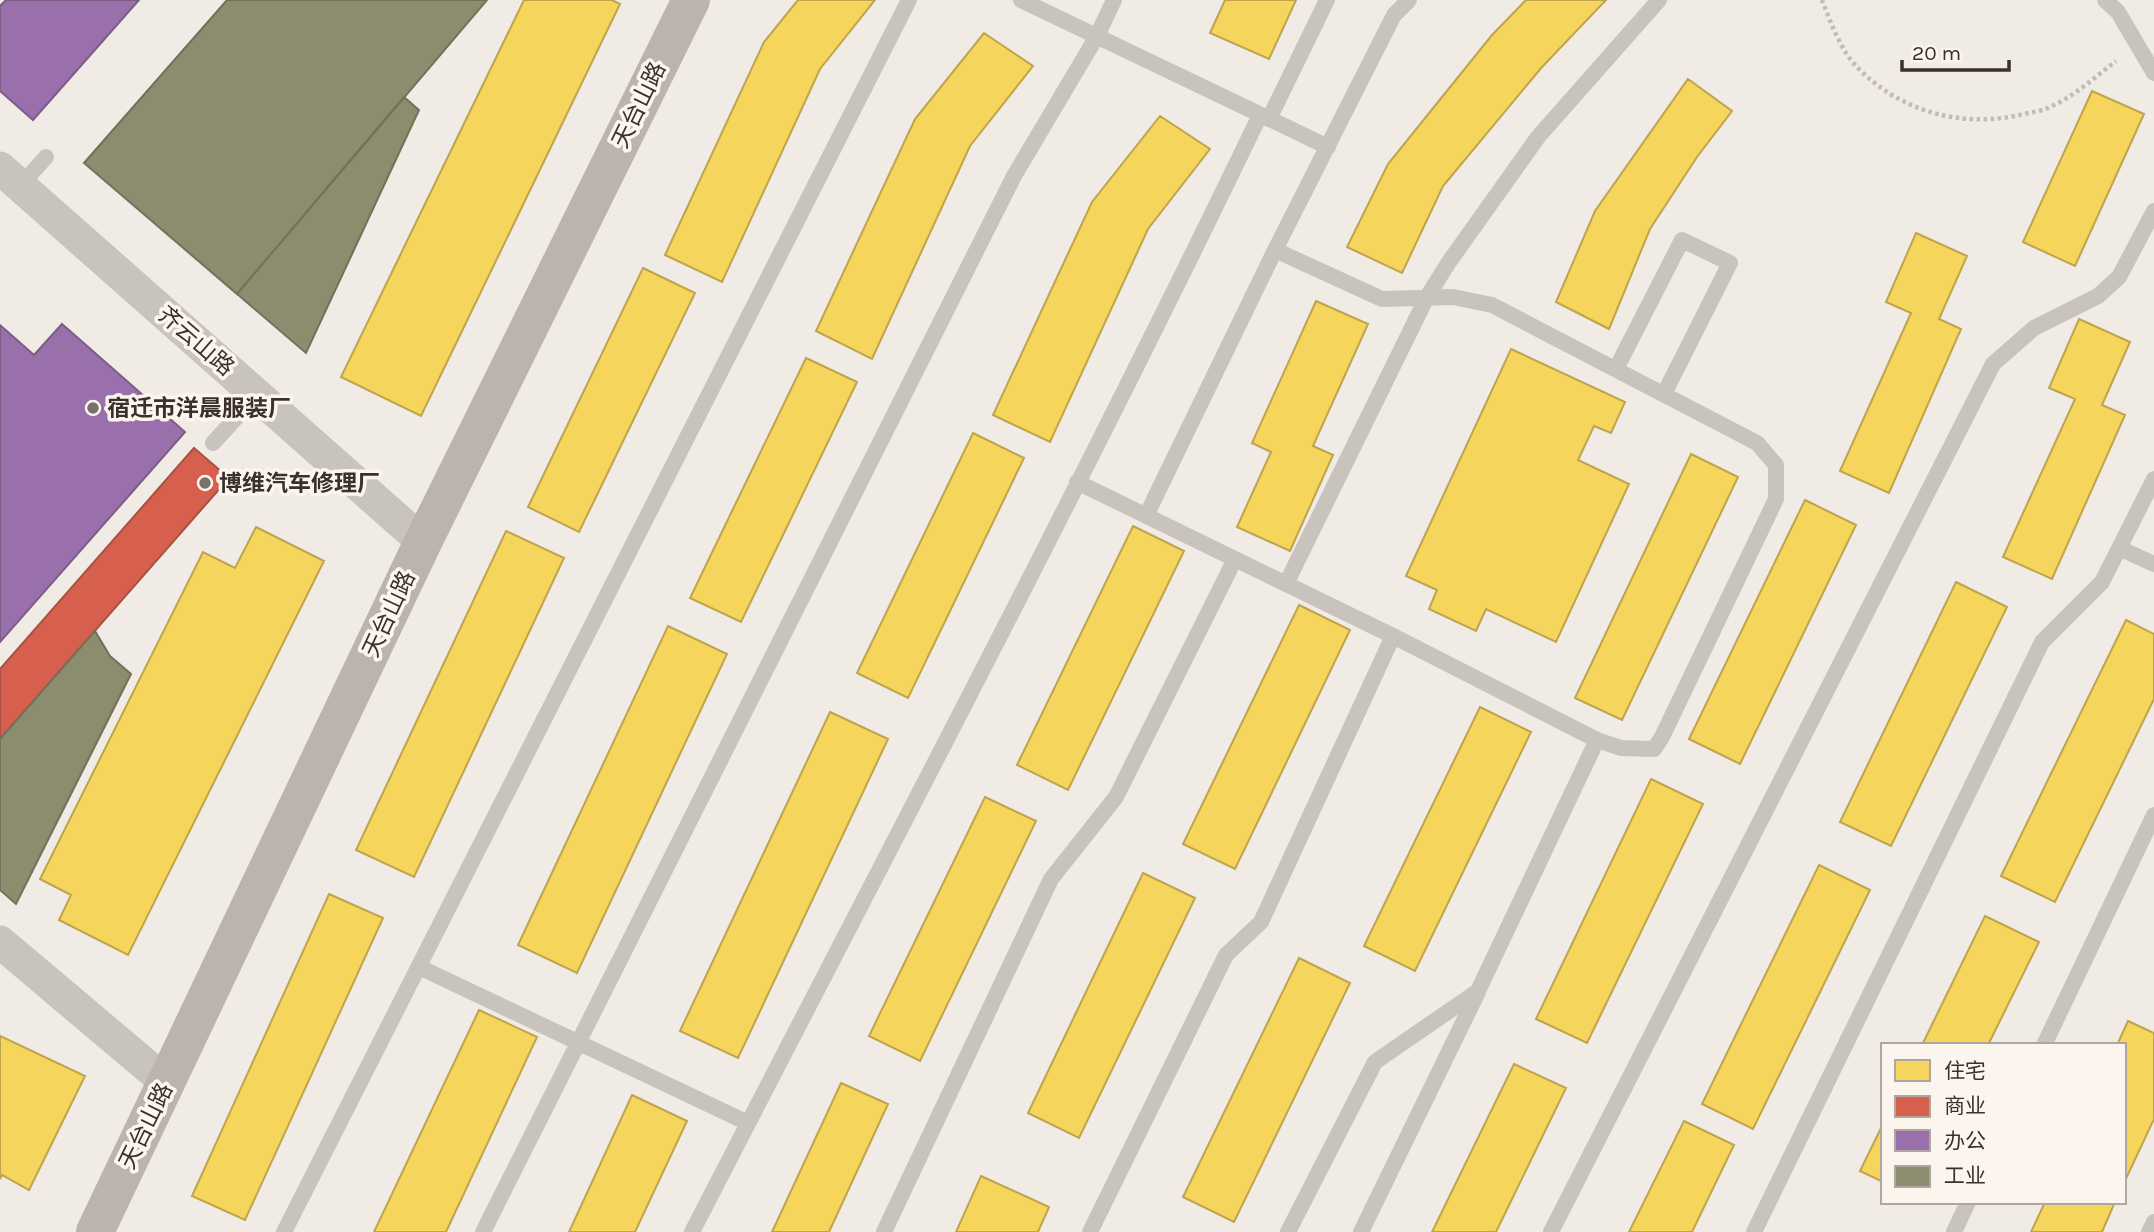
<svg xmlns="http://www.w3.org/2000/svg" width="2154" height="1232" font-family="Karla,'Noto Sans SC',sans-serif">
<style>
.homes{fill:#f6d55c;stroke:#bea44d;stroke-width:2}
.shops{fill:#d6604d;stroke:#a85243;stroke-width:2}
.offices{fill:#9970ab;stroke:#7d5d85;stroke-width:2}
.industry{fill:#8c8c6e;stroke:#74705a;stroke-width:2}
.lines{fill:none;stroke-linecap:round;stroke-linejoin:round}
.path{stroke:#c2bbb6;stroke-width:4.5;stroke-dasharray:3.5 3.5;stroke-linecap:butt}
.lane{stroke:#c9c3be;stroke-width:16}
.street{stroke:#c9c3be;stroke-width:33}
.secondary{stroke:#bab3ae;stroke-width:38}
.poi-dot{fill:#7a716c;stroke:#fbf5ee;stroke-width:2.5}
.labels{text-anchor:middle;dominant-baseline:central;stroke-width:7;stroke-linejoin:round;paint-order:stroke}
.street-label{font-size:23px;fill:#3b302b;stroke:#fbf5ee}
.poi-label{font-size:23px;font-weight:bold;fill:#3b302b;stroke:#fbf5ee;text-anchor:start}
</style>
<rect width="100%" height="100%" fill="#f0ebe5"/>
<path class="homes" d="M524,0H612L620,4L421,416L341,377Z
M798,0H875L820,69L722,282L665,255L764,42Z
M1225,0H1296L1269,59L1210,33Z
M1526,0H1606L1542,67L1443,186L1402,273L1347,247L1388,164L1492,35Z
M984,33L1033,66L970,146L872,359L816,331L915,119Z
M1688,79L1732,111L1697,157L1650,229L1609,329L1556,302L1595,211Z
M2092,91L2144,114L2075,266L2023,242Z
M1160,116L1210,149L1148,229L1050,442L993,415L1092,202Z
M1916,233L1967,256L1939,319L1961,329L1889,493L1840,471L1911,313L1886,302Z
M643,268L695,293L579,532L528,507Z
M1316,301L1368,324L1313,446L1333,455L1290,551L1237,527L1271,452L1252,443Z
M2079,319L2130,342L2102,405L2125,415L2052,579L2003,557L2075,399L2049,388Z
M1511,349L1625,402L1611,433L1594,426L1578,460L1629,484L1556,642L1486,609L1476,631L1429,609L1437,590L1406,576Z
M806,358L857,382L741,622L690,598Z
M973,433L1024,458L908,698L857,673Z
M1691,454L1738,477L1622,720L1575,698Z
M1805,500L1856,525L1740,764L1689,739Z
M1133,526L1184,551L1068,790L1017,765Z
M256,527L324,561L128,955L59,920L71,895L40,879L203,552L235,568Z
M506,531L564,558L414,877L356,850Z
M1956,582L2007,607L1891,846L1840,822Z
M1299,605L1350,630L1235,869L1183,844Z
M2126,620L2154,634V699L2055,902L2001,876Z
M668,626L727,654L577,973L518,945Z
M1480,707L1531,732L1415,971L1364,946Z
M830,712L888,739L738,1058L680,1031Z
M1651,779L1703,804L1587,1043L1536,1019Z
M985,797L1036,821L920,1061L869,1036Z
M1819,865L1870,890L1753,1129L1702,1104Z
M1143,873L1195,898L1079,1138L1028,1113Z
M329,894L383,918L245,1220L192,1196Z
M1985,916L2039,942L1988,1045H1922Z
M1299,958L1350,983L1234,1222L1183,1197Z
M479,1010L537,1037L446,1232H374Z
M2128,1021L2154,1033V1119L2124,1183V1045H2117Z
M0,1036L85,1076L29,1190L2,1175L0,1179Z
M1514,1064L1566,1088L1496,1232H1432Z
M841,1083L888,1104L829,1232H772Z
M632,1095L687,1121L635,1232H569Z
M1684,1121L1734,1145L1692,1232H1629Z
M1883,1124V1182L1860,1171Z
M981,1176L1049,1207L1038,1232H956Z
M2045,1202H2115L2102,1232H2031Z"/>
<path class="shops" d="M194,448L229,478L0,739V669Z"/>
<path class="offices" d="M6,0H139L33,120L0,91V6Z
M62,324L185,432L0,642V325L34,355Z"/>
<path class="industry" d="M227,0H487L237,294L84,163Z
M404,97L419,110L306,353L237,294Z
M95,631L110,656L131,674L16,904L0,890V739Z"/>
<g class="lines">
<path class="path" d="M1822,0C1830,21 1841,51 1857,67C1900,112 1963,129 2024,114C2033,112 2042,111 2050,107C2075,96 2095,77 2116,61"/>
<path class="lane" d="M1021,0L1328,147
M2105,0L2118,12L2154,73
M1269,119L1327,0
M20,186L46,157
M1616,369L1682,240L1730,263L1664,394
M213,443L257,395
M1077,482L1393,636L1597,740L1621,748L1654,749L1662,737L1776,499V465L1757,443L1492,305L1453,297L1382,299L1275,250L1394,15L1409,0
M1146,516L1275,250
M2119,548L2154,564
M1286,584L1427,297L1449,262L1538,137L1659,0
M419,967L748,1123
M2044,1045L2154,815
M284,1232L909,0
M483,1232L1014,176L1097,36L1114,0
M692,1232C883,861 1079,491 1260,115
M884,1232L1051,879L1116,797L1235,559
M1090,1232L1226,955L1261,922L1393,636
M1288,1232L1375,1062L1478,991L1597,740
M1361,1232L1478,992
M1551,1232L1993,364L2034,328L2098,296L2119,277L2154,211
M1754,1232L2042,642L2102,582L2154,479
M1954,1232L1968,1202
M2149,1232L2154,1222"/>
<path class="street" d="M0,168L423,542
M0,942L167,1083"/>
<path class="secondary" d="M95,1232L423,542L691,0"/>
</g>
<g class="poi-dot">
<circle cx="93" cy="408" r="7"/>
<circle cx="205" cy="483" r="7"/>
</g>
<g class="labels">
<g class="street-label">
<text transform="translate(639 105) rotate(-64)">天台山路</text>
<text transform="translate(196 341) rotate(41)">齐云山路</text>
<text transform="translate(389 614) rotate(-65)">天台山路</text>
<text transform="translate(146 1126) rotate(-64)">天台山路</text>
</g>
<g class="poi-label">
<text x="107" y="408">宿迁市洋晨服装厂</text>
<text x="219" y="483">博维汽车修理厂</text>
</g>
</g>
<rect x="1881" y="1043" width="245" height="161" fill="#fbf5ee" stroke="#aea6a0" stroke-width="2"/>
<rect x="1895" y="1060" width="35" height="21" fill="#f6d55c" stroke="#aea6a0" stroke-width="2"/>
<text x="1944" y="1078" font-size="21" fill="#3b302b">住宅</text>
<rect x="1895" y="1096" width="35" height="21" fill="#d6604d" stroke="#aea6a0" stroke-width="2"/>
<text x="1944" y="1113" font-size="21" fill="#3b302b">商业</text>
<rect x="1895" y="1130" width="35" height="21" fill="#9970ab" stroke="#aea6a0" stroke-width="2"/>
<text x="1944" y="1148" font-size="21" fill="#3b302b">办公</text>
<rect x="1895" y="1166" width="35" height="21" fill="#8c8c6e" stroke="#aea6a0" stroke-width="2"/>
<text x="1944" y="1183" font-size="21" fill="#3b302b">工业</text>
<path d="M1902 60v10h107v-10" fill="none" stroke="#3b302b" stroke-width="3.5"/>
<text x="1912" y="60" font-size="21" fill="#3b302b" stroke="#fbf5ee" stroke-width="5" paint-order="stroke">20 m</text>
</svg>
